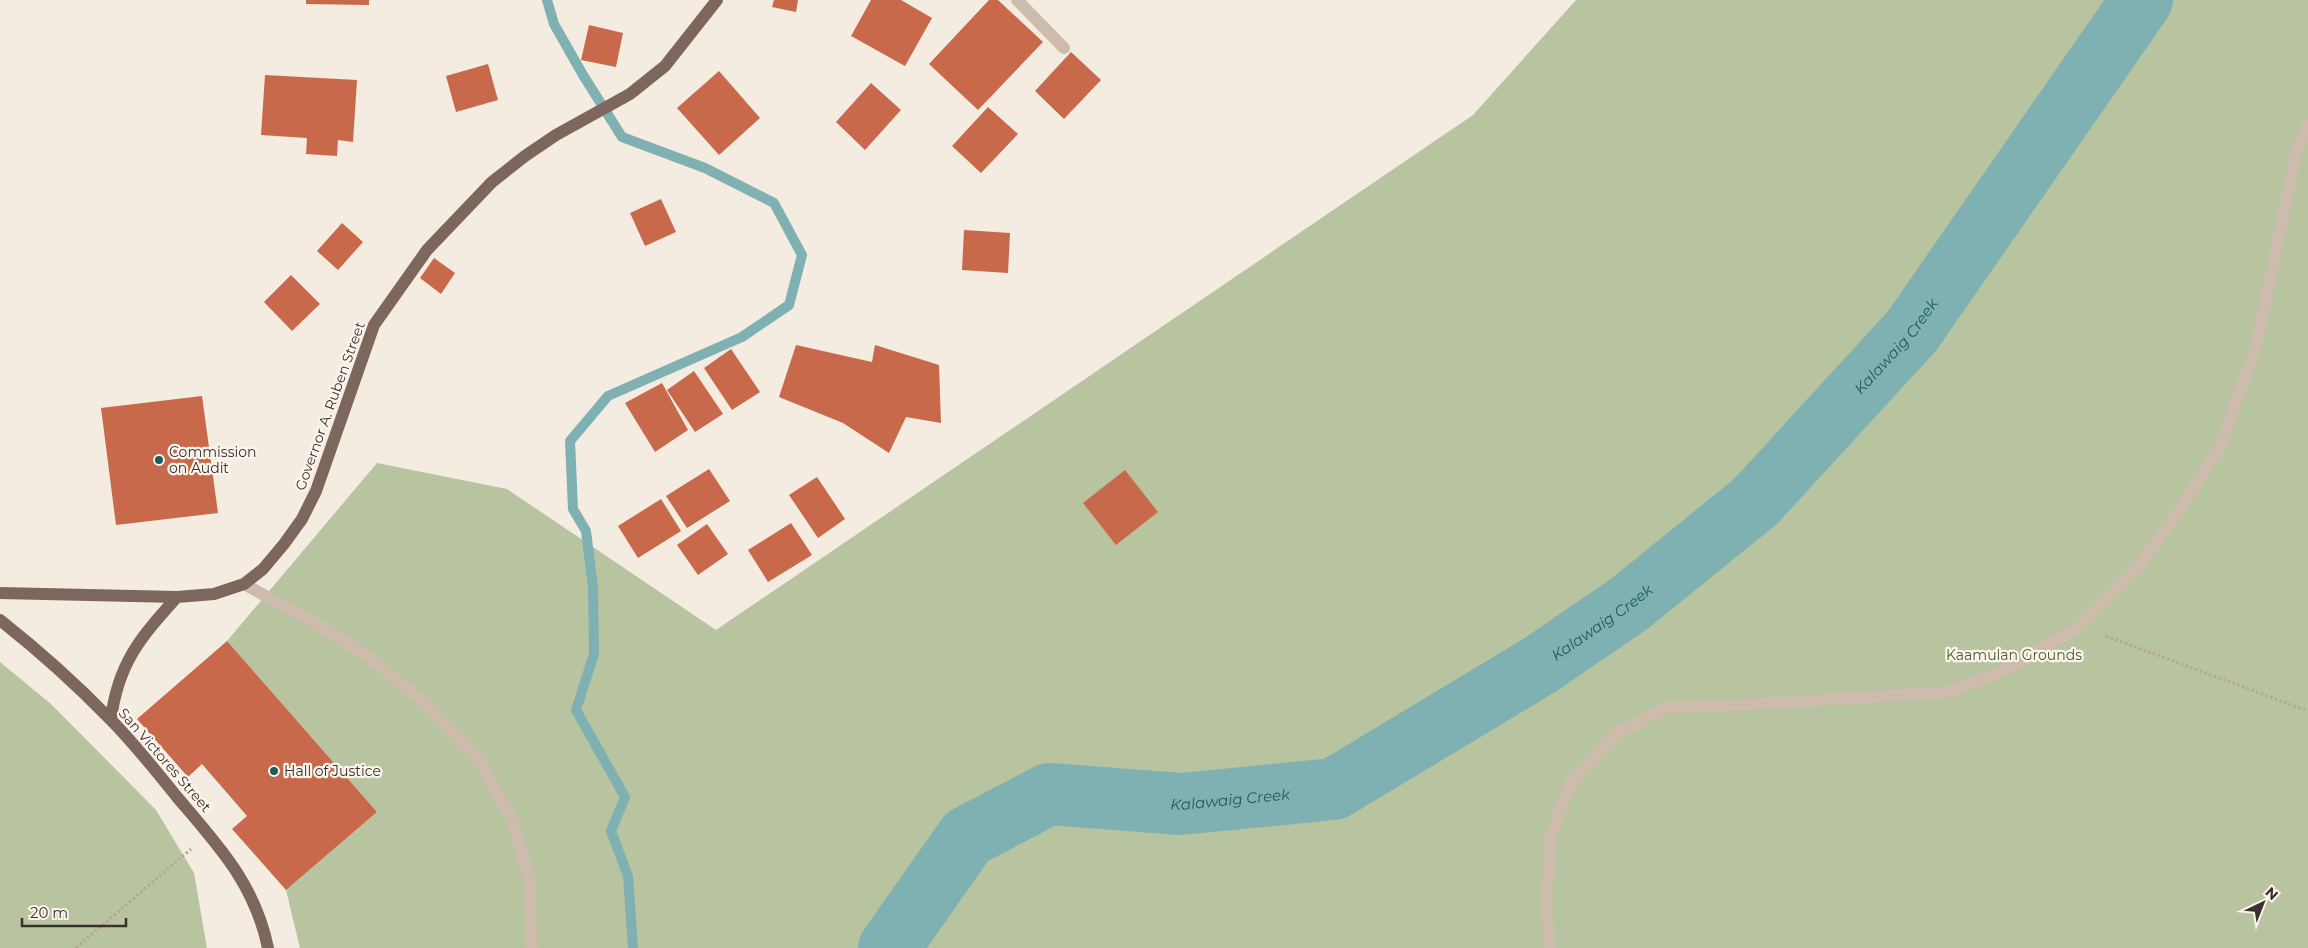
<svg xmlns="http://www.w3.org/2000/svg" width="2308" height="948" font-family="Montserrat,sans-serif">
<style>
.green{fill:#b8c4a0}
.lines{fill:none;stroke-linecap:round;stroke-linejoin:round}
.stream{stroke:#7fb0b2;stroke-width:10}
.river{stroke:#7fb0b2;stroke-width:62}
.building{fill:#c8694b}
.path{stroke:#b9a596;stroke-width:3;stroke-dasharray:2.5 2.5;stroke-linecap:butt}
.minor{stroke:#cdbbac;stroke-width:12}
.major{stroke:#7d675c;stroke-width:12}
.poi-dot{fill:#1f5a5e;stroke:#fbf5ee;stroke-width:2}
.labels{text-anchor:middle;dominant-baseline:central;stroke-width:4.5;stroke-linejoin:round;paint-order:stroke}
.street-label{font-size:14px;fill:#3b302b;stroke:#fbf5ee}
.poi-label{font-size:14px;fill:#3b302b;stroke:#fbf5ee;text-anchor:start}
.park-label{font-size:14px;fill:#4a5a2e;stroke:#fbf5ee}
.water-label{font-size:15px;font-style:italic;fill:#1f5a5e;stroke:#fbf5ee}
</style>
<rect width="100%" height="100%" fill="#f4ebe1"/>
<path class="green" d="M1576,0H2308V948H300L286,890L377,812L227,641L377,463L507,489L716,630L1473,115Z
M0,662L51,704L156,810L194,873L207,948H0Z"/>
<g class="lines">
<path class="stream" d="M547,0L554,24L583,75L622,137L705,168L774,203L802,255L789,305L742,337L608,396L570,441L573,509L586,531L593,587L594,654L576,710L625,797L611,831L628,876L633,948"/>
<path class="river" id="s1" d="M889,948L967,837L1049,794L1181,804L1334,789L1540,665L1629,604L1755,502L1912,331L2142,0"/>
</g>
<path class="building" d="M306,0H369V5L306,4Z
M774,0H798L796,12L772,7Z
M871,0H901L932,18L905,66L851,36Z
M989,0H998L1043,42L978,110L929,64Z
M589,25L623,33L616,67L581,60Z
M1071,52L1101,80L1064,119L1035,91Z
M488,64L498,100L456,112L446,76Z
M719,71L760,118L719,155L677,108Z
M265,75L357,80L353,142L338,140L337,156L306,154L307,138L261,135Z
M871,83L901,110L865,150L836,122Z
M988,107L1018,134L981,173L952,146Z
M661,199L676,232L645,246L630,213Z
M342,223L363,242L338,270L317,251Z
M964,230L1010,233L1008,273L962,270Z
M434,258L455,273L441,294L420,278Z
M291,275L320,304L292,331L264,302Z
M796,345L872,362L875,345L939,365L941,423L906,417L889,453L843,423L779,397Z
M731,349L760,392L732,410L704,368Z
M694,371L723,414L695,432L667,390Z
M662,383L688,430L655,452L625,403Z
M202,396L218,513L116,525L101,408Z
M709,469L730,501L687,528L666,496Z
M1125,470L1158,512L1116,545L1083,503Z
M817,477L845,519L818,538L789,495Z
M661,499L681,531L638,558L618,526Z
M791,523L812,555L768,582L748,550Z
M707,524L728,554L698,575L677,545Z
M227,641L377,812L286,890L232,829L247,816L202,764L188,777L137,719Z"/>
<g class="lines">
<path class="path" d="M2106,636L2308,711
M76,948L191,849"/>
<path class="minor" d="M1017,0L1064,48
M244,584L324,628L371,659L426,704L479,760L511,817L529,877L532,948
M1549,948L1547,897L1551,834L1571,782L1618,733L1669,707L1758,704L1949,692L2008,669L2079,627L2139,566L2181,508L2220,446L2256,347L2296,153L2308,124"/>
<path class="major" d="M0,593L177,597L214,594L244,584L263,569L284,544L302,519L316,491L374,325L427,250L492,182L525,156L556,135L630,94L665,66L717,0
M0,620C38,650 76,684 110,719C134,743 156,771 177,797C218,845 255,884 268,948
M111,719C118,663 141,637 177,597"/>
</g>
<g class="poi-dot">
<circle cx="159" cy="460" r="5"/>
<circle cx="274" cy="771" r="5"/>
</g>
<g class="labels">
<g class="street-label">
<text transform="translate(330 406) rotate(-70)">Governor A. Ruben Street</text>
<text transform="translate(165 760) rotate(49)">San Victores Street</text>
</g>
<g class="poi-label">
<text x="169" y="452">Commission<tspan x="169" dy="16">on Audit</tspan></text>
<text x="284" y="771">Hall of Justice</text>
</g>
<g class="park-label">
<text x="2014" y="655">Kaamulan Grounds</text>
</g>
<g class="water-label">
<text stroke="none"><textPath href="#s1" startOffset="1235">Kalawaig Creek</textPath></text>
<text stroke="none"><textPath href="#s1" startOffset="830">Kalawaig Creek</textPath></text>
<text stroke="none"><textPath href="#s1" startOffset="410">Kalawaig Creek</textPath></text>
</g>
</g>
<g transform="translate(2263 903) rotate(43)" stroke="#fbf5ee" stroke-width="4" paint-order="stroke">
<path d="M0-4L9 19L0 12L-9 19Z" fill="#3b302b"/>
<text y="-8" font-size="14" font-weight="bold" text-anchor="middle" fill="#3b302b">N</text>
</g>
<path d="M22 918v8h104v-8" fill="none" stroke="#3b302b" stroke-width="2.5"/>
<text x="30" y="918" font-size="15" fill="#3b302b" stroke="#fbf5ee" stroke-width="4" paint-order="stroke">20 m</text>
</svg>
